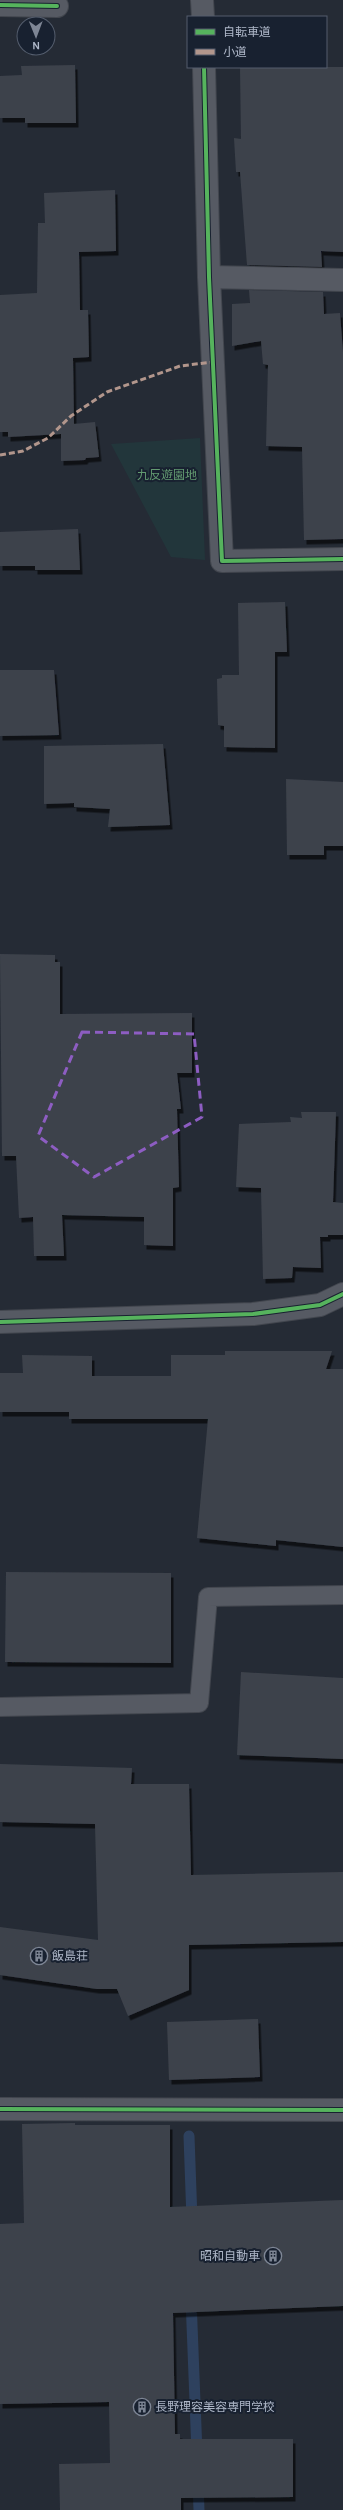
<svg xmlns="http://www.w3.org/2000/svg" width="343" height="2510" font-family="Karla,'Noto Sans JP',sans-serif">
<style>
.green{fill:#22363b}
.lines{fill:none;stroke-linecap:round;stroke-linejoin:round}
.stream{stroke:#2e415e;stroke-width:11}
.building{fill:#3d424b;filter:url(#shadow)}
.lane-casing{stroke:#42464e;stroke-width:20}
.street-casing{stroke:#42464e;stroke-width:24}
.lane{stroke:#565a63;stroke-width:18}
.street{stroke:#565a63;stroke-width:22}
.quiet{stroke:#b2968c;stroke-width:3;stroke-dasharray:6 3;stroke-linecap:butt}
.cycleway-casing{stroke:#182130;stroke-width:6}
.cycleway{stroke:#56b35d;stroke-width:4}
.marked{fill:none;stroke:#8d5dc2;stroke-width:3;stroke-dasharray:8 5;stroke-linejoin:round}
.labels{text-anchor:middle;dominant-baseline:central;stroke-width:4;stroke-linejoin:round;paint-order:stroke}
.park-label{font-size:12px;fill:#639b71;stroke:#182130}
.poi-label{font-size:12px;fill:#aeb7c8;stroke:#182130;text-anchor:start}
</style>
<defs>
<filter id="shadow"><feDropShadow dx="2.5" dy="4.5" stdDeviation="0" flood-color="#0009"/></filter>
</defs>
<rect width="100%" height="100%" fill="#252b35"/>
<path class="green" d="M200,438L205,560L171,557L111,444Z"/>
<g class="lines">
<path class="stream" d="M189,2136L192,2220
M191,2299L197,2453
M198,2483L199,2510"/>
</g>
<path class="building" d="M75,65L76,123H25V118H0V76L22,75L21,66Z
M240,67H343V252L321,251L322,267L247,265L240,172H236L234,138L241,139Z
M115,190L116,251L79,252L80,310H88L89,357L73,358L74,424L95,422L99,457L86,458L85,460L61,461V434L8,437V432H0V295L37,293L38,223H45L44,193Z
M249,290L323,292L324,314L340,313L343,352V539L304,540L302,447L266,446L268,365L263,364L261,341L232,346V304L250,303Z
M78,529L80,570H35V566H0V532Z
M285,602L287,652H275V748L224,747V726L218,725L217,679L222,678V675H239L238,603Z
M0,670H54L59,735L0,736Z
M163,744L170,825L108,827L110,809L74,807V803L44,804V746Z
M286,779L343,782V846H324V855H287Z
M0,954L55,955V962H60V1014L192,1013V1073H177L181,1109H177L179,1187L173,1188V1246L144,1245V1217L62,1215L64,1256H34L33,1217L19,1218L16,1156H2Z
M301,1112H336L333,1202L343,1203V1235H328V1237H320L321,1268L293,1267L292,1278L263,1279L261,1188L236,1187L239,1124L291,1122L290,1117L302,1118Z
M225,1351H332L326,1369H343V1547L276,1540V1546L197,1538L208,1419H69V1412H0V1373H23L22,1355L92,1356V1376H171V1355H225Z
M6,1572L171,1573V1663L5,1662Z
M241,1672L343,1678V1759L237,1755Z
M0,1764L132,1768L131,1784H189L191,1875L343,1872V1942L189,1945V1990L128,2016L117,1989H97L0,1975V1927L98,1940L95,1824L0,1822Z
M258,2019L260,2077L169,2080L167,2022Z
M75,2123V2125H170V2207L343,2200V2306L173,2313L175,2434H180V2439H293V2497L181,2498V2510H60L59,2464L110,2463L109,2402L0,2404V2224L24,2223L22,2124Z"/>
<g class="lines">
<defs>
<path id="lane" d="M0,1707L199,1703L208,1597L343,1595"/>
<path id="street" d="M202,0L203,17
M0,5L57,6
M204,67L209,277L222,561L343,559
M209,277L343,280
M0,1322L253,1314L320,1305L343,1294
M0,2109L343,2110"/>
</defs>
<use href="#lane" class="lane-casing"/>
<use href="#street" class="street-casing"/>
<use href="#lane" class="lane"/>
<use href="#street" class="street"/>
<path class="quiet" d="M0,455L23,451L48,438L71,416L107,392L180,366L213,362"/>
<defs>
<path id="cycleway" d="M0,5L57,6
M204,67L209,277L222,561L343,559
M0,1322L253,1314L320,1305L343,1294
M0,2109L343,2110"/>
</defs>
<use href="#cycleway" class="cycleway-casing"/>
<use href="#cycleway" class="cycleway"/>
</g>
<path class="marked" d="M82,1032L194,1034L202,1117L94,1177L38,1136Z"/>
<defs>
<symbol id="building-ring" viewBox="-11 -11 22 22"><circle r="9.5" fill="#182130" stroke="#7e8695" stroke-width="1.5"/><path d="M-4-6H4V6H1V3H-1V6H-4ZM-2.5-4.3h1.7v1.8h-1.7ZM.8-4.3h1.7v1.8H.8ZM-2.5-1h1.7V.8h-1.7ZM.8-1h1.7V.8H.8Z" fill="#7e8695"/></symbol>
</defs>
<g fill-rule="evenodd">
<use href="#building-ring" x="29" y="1946" width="20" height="20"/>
<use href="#building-ring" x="263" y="2246" width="20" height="20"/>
<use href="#building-ring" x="132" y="2397" width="20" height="20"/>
</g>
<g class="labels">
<g class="park-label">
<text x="167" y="475">九反遊園地</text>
</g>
<g class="poi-label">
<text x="52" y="1956">飯島荘</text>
<text x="260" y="2256" text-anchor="end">昭和自動車</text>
<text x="155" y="2407">長野理容美容専門学校</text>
</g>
</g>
<rect x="187" y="16" width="140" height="52" fill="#182130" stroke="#545d6d"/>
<rect x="195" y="29" width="20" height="6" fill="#56b35d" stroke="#545d6d"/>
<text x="223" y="36" font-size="12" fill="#aeb7c8">自転車道</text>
<rect x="195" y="49" width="20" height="6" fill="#b2968c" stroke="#545d6d"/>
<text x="223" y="56" font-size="12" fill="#aeb7c8">小道</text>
<g transform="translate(36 36) rotate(179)"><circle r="19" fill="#182130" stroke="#545d6d"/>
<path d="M0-3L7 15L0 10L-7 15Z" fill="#7e8695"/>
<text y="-6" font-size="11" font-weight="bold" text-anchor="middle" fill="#aeb7c8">N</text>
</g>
</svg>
